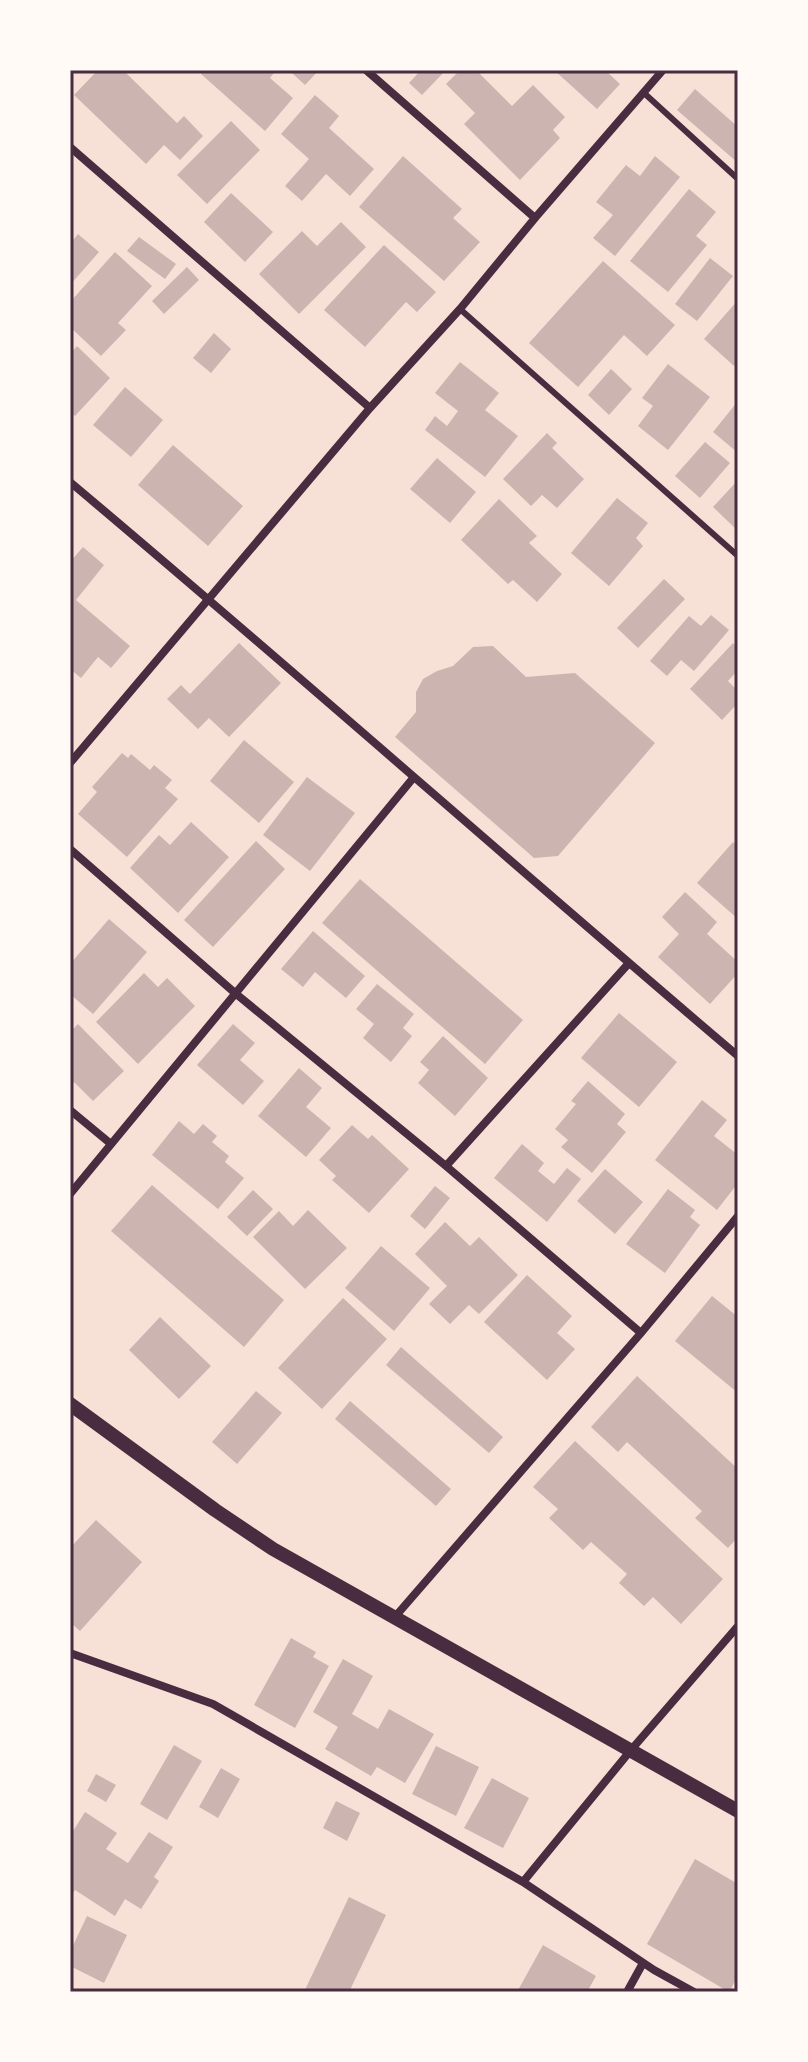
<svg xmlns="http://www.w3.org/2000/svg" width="808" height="2062" font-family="'Zilla Slab',serif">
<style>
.building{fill:#ccb4b1}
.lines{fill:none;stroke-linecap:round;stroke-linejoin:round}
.service{stroke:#4a2c40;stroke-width:6}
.minor{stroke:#4a2c40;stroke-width:8}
.tertiary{stroke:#4a2c40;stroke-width:14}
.neatline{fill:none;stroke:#4a2c40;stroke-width:3}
</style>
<rect width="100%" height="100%" fill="#f7e1d7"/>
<path class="building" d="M98,70H123L177,123L184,116L203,136L180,160L164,145L146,164L74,95Z
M204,70H276L270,78L293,98L265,131L201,74Z
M295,70H319L305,85L292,73Z
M421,70H446L422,95L409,83Z
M460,70H476L512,106L533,85L565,117L553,130L560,138L520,180L464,124L475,113L446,84Z
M554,70H605L620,84L597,109Z
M695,89L738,127V163L677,110Z
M315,95L339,116L329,128L374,169L350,196L326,174L302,201L285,186L309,159L281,134Z
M231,121L260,150L207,204L177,175Z
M403,156L462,209L453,218L480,242L444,281L359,207Z
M655,156L680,177L615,256L593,238L613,215L596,202L626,165L640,176Z
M689,189L716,212L696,236L707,245L668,292L630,261Z
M231,193L273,232L245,262L204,222Z
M341,222L366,247L299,314L259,274L302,231L317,246Z
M78,234L99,252L70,285V244Z
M139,237L176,264L165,279L127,251Z
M384,245L436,292L417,312L406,302L365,347L324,310Z
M115,252L152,286L118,323L126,330L101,356L70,327V302Z
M710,258L733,276L697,321L675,304Z
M603,261L675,325L647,356L624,335L578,387L529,343Z
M187,267L199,280L164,314L152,301Z
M738,300V361L734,366L704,339Z
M214,333L231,349L211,373L193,358Z
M77,346L110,378L75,416L70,412V354Z
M460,362L499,393L485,410L518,436L485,477L425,430L435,416L447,426L458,411L435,393Z
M668,364L710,397L668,450L638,426L653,406L642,398Z
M611,369L632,389L609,415L588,395Z
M125,387L163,420L131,457L93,425Z
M738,401V453L713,432Z
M547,433L557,443L552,448L584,479L557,508L542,495L531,506L503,479Z
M705,442L730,463L700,498L675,476Z
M173,445L243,506L208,546L138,485Z
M437,458L476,492L450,523L410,489Z
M738,480V531L713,507Z
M617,498L648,523L636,538L643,546L609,586L571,553Z
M499,499L537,536L529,543L562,574L537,602L513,580L508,584L461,540Z
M83,547L104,565L76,600L130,646L111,668L98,657L81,678L70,669V562Z
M664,579L685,599L638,648L617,628Z
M711,615L729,630L694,671L681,660L667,676L650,661L689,616L701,626Z
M239,643L281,683L229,737L209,718L198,729L167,699L181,685L190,694Z
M733,643L738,648V670L728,681L738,691V703L722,720L690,689Z
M493,646L526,677L575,673L655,743L558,856L534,858L395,737L416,712V692L423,679L437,671L453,666L473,647Z
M244,740L294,782L259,823L210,781Z
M122,753L128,758L131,754L150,770L154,765L172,780L165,788L178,799L127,857L78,814L97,792L92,787Z
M307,777L355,813L310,871L263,835Z
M191,822L229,857L178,913L130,868L159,835L170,845Z
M256,841L285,869L213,947L184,920Z
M733,842L738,846V919L697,883Z
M360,879L523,1020L485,1064L322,923Z
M685,892L717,922L707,934L738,962V973L710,1004L658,957L679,934L662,917Z
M109,919L147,952L93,1014L70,994V964Z
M313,931L365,976L346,998L315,972L303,987L281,969Z
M144,973L158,987L167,978L195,1006L138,1064L96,1022Z
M377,984L414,1014L403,1028L412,1036L391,1062L363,1038L374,1024L356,1009Z
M619,1013L677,1062L639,1107L581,1058Z
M78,1024L124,1071L93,1101L74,1082L70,1085V1026L73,1029Z
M233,1024L255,1043L240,1060L264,1081L243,1105L197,1065Z
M443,1036L488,1078L455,1116L418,1083L429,1070L420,1062Z
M299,1068L322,1088L306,1107L331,1128L306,1157L258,1116Z
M588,1081L625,1114L617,1124L626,1132L592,1173L561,1147L568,1140L555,1129L576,1104L571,1101Z
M702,1100L727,1120L714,1136L738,1155V1183L717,1210L655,1160Z
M179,1121L194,1134L203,1124L217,1136L212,1142L229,1156L225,1162L244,1178L218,1209L152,1155Z
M352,1125L368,1139L372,1135L409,1169L369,1213L332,1180L336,1176L319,1160Z
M522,1144L544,1163L538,1171L554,1184L567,1168L581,1179L547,1222L494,1178Z
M605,1169L643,1202L615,1234L577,1201Z
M152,1185L284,1300L244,1347L111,1231Z
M435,1186L450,1198L425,1229L410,1216Z
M668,1189L695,1210L690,1217L700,1225L665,1273L626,1244Z
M253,1190L273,1209L247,1236L227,1217Z
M308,1210L347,1248L305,1289L253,1237L279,1211L293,1226Z
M445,1222L470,1246L479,1237L518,1275L479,1314L469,1305L450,1324L429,1304L447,1286L415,1254Z
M381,1246L430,1288L394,1331L345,1288Z
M527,1275L572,1316L557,1333L575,1349L547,1380L484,1322Z
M712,1296L738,1317V1393L675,1341Z
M343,1298L387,1339L322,1409L278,1368Z
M160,1317L211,1366L179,1399L129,1350Z
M401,1347L503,1437L489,1453L386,1365Z
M637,1376L738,1469V1537L728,1548L695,1518L702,1511L627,1442L618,1452L591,1427Z
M256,1391L282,1413L237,1464L212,1442Z
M350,1401L451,1489L436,1506L335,1419Z
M575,1441L723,1579L681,1624L653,1597L644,1606L619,1583L627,1574L591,1542L583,1550L549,1518L558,1509L533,1487Z
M96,1520L142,1562L80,1631L70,1622V1548Z
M291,1638L316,1652L313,1657L329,1666L295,1728L254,1705Z
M343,1659L373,1676L352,1714L378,1729L389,1709L434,1734L405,1783L377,1767L371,1776L325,1749L338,1727L313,1712Z
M174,1745L202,1761L167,1820L140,1804Z
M436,1746L479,1767L456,1816L412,1794Z
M221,1768L240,1779L218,1818L199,1807Z
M96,1774L116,1785L106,1802L87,1791Z
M492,1778L529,1798L503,1848L464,1828Z
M336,1801L360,1813L347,1841L323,1828Z
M85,1812L117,1833L106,1849L128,1863L149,1832L173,1847L154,1877L159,1881L141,1909L125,1899L115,1916L75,1890L70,1898V1836Z
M695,1859L738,1884V1976L729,1992L647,1944Z
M349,1897L386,1915L349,1992H304Z
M87,1916L127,1935L104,1983L70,1966V1952Z
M543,1945L596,1976L587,1992H517Z"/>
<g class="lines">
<path class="service" d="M644,93L738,179
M460,309L738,556"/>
<path class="minor" d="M366,70L535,218
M70,147L370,408
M70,482C295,671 514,866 738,1056
M70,763L370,408L460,309L535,218L663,70
M70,849L235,993L446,1166L641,1333
M70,1110L111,1144
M446,1166L629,963
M70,1194L414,777
M394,1618L641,1333L738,1216
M70,1653L213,1704L523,1882L654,1970L694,1992
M523,1882L631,1750L738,1626
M627,1992L643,1963"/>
<path class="tertiary" d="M70,1404L215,1510L273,1549L738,1811"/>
</g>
<rect width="808" height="2062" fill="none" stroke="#fffaf5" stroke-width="144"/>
<rect x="72" y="72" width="664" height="1918" class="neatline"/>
</svg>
